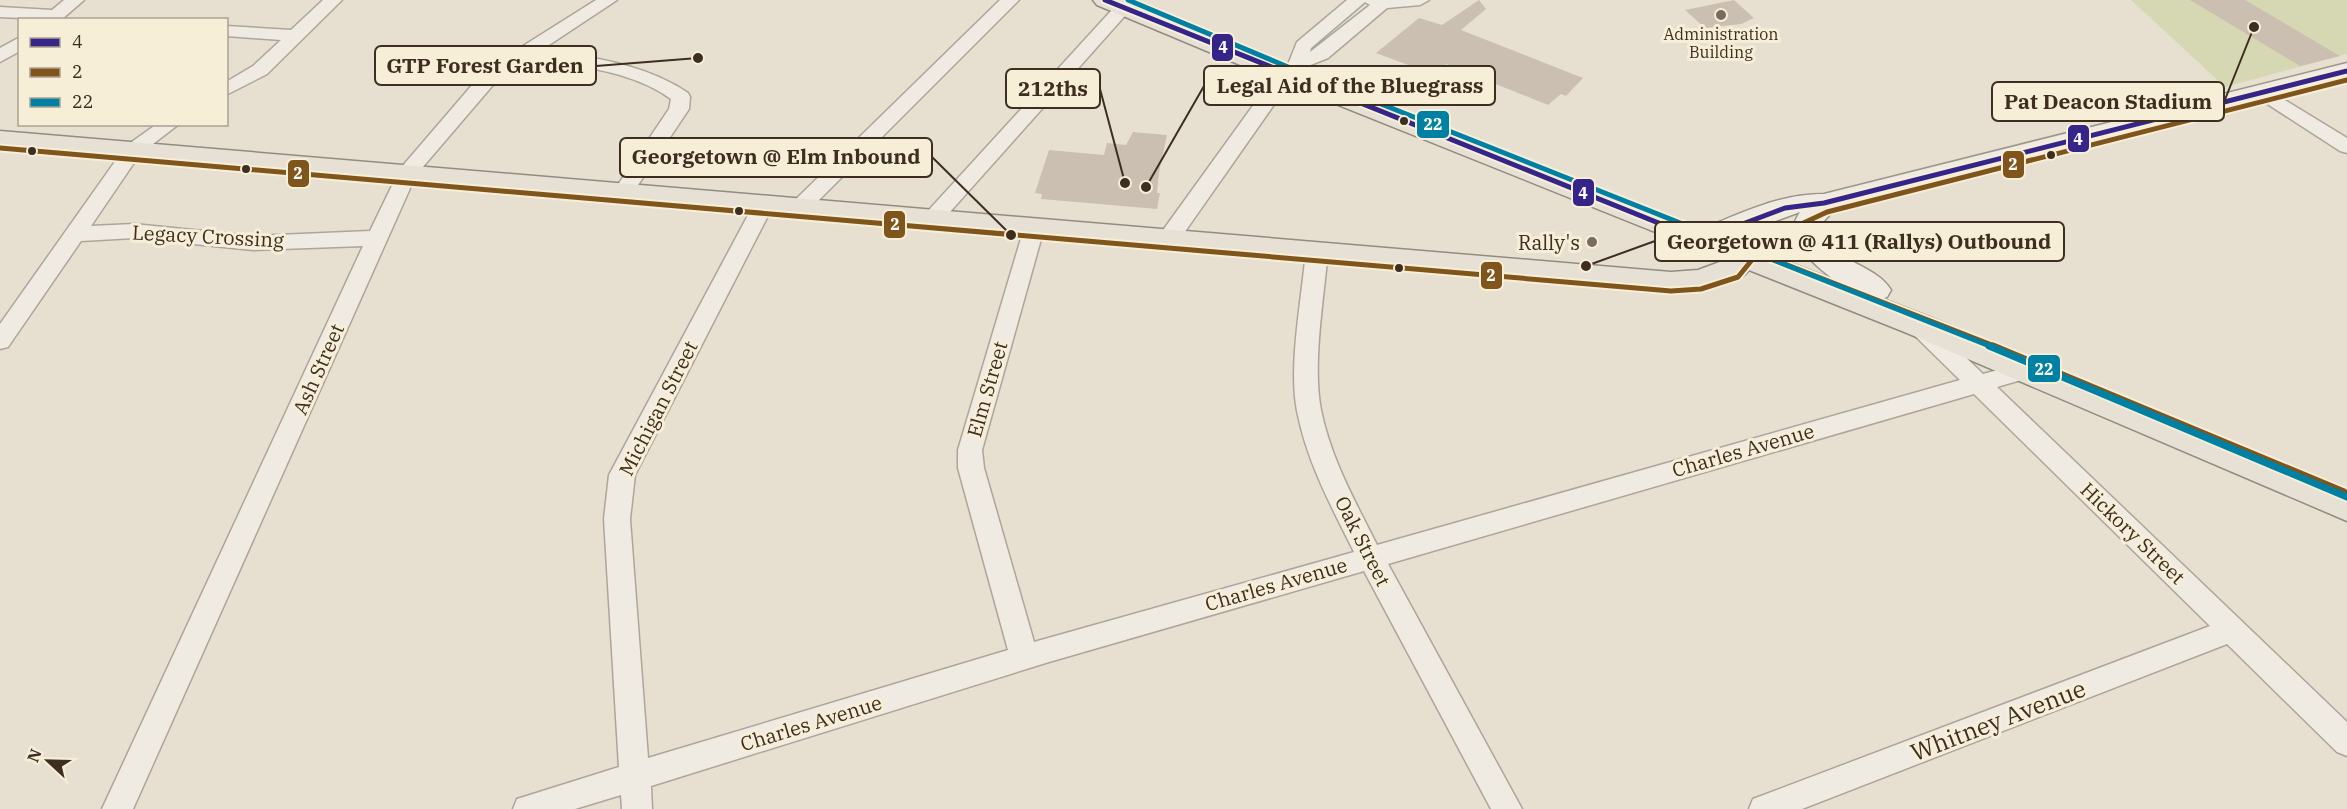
<svg xmlns="http://www.w3.org/2000/svg" width="2347" height="809" font-family="'IBM Plex Serif',serif">
<style>
.green{fill:#d6d7b3}
.building{fill:#cbbfb2}
.lines{fill:none;stroke-linecap:round;stroke-linejoin:round}
.minor-casing{stroke:#ada599;stroke-width:3}
.secondary-casing{stroke:#9c958a;stroke-width:3}
.primary-casing{stroke:#928b80;stroke-width:3}
.minor{fill:#efebe3;fill-rule:evenodd}
.secondary{fill:#efebe3;fill-rule:evenodd}
.primary{fill:#e6e1d4;fill-rule:evenodd}
.bus-1-casing{stroke:#f7eed8;stroke-width:9}
.bus-2-far1-casing{stroke:#f7eed8;stroke-width:9}
.bus-2-casing{stroke:#f7eed8;stroke-width:11}
.bus-3-far1-casing{stroke:#f7eed8;stroke-width:9}
.bus-3-casing{stroke:#f7eed8;stroke-width:11}
.bus-1{stroke:#362589;stroke-width:5}
.bus-2-far1{stroke:#80551b;stroke-width:5}
.bus-2{stroke:#80551b;stroke-width:7}
.bus-3-far1{stroke:#0081a4;stroke-width:5}
.bus-3{stroke:#0081a4;stroke-width:7}
.poi-dot{fill:#786c5e;stroke:#f7eed8;stroke-width:2}
.bus-dot{fill:#3d2e20;stroke:#f7eed8;stroke-width:2}
.labels{text-anchor:middle;dominant-baseline:central;stroke-width:6;stroke-linejoin:round;paint-order:stroke}
.far-poi-label{font-size:16px;fill:#3d2e20;stroke:#f7eed8}
.street-label{font-size:20px;fill:#3d2e20;stroke:#f7eed8}
.poi-label{font-size:20px;fill:#3d2e20;stroke:#f7eed8;text-anchor:end}
.near-street-label{font-size:24px;fill:#3d2e20;stroke:#f7eed8}
.leader{fill:none;stroke:#3d2e20;stroke-width:2}
.callout-dot{fill:#3d2e20;stroke:#f7eed8;stroke-width:2}
.callout{fill:#f7eed8;stroke:#3d2e20;stroke-width:2}
.callout-label{font-size:21px;text-anchor:middle;font-weight:bold;fill:#3d2e20}
.line-badge{stroke:#f7eed8;stroke-width:2}
.badge-label{font-size:16px;text-anchor:middle;font-weight:bold;fill:#fff}
</style>
<rect width="100%" height="100%" fill="#e7e0d1"/>
<path class="green" d="M2131,0H2347V54L2225,87Z"/>
<path class="building" d="M1479,0L1486,9L1461,30L1583,78L1566,96L1561,94L1548,105L1446,64L1435,75L1376,53L1419,18L1442,25Z
M1734,0L1754,18L1741,24L1705,28L1685,10Z
M2190,0H2245L2340,56L2300,66Z
M1133,132L1167,135L1159,172L1157,193H1160L1157,209L1041,199L1042,194L1035,193L1049,150L1104,155L1107,143L1126,145Z"/>
<g class="lines">
<defs>
<path id="minor" d="M64,0H84L61,20L0,17V7L52,10Z
M323,0H342L267,74L226,95V82L253,66L281,40L226,36V26L291,30Z
M596,0H617L543,49C593,58 646,64 688,93L690,97L689,109L630,197H616L613,192L669,109L671,99C631,70 578,67 530,57L499,78L416,175L133,809H102L363,246L253,250L134,238L81,241L8,347L0,349V324L126,146L157,124H179L140,154L91,226L134,224L253,236L370,231L400,169L485,70Z
M1000,0H1019L807,212H793L790,207L793,202Z
M1121,0H1139L941,222H927L924,217L927,212Z
M1347,0H1429L1420,5L1387,8L1328,58L1303,68L1292,79L1177,243H1161L1158,238L1161,233L1278,71L1289,62L1297,42ZM1365,2L1370,5L1310,52L1311,48Z
M20,37V51L0,62V48Z
M2262,86L2347,138V153L2340,151L2255,96L2253,92Z
M764,197L771,199L774,204L635,475L630,519L648,758L1008,650L958,468V450L1025,225L1028,220H1042L1045,225L982,450L984,468L1034,642L1354,552C1331,506 1307,462 1297,411C1288,365 1302,298 1306,250L1309,245H1325L1328,250C1324,298 1312,364 1321,410C1331,459 1355,501 1377,545L1960,380L1911,332L1908,326L1911,320L1919,318L1927,320L1983,374L2027,362L2035,364L2039,370L2035,376L1997,387L2347,722V756L2337,752L2227,644L1802,809H1749L1753,799L2210,626L1974,394L1388,564L1522,809H1491L1364,571L1049,662L651,786L652,809H622L621,795L575,809H513L517,799L619,767L604,519L609,475L754,204L757,199Z"/>
<path id="secondary" d="M2347,63V79L1834,210L1823,222V235C1837,263 1876,265 1891,290L1887,297C1882,299 1878,300 1873,300C1850,295 1799,258 1794,234C1792,225 1796,219 1800,212L1724,240L1714,238L1709,231L1714,224C1751,209 1783,194 1824,194Z"/>
<path id="primary" d="M1093,0H1126L1294,70L1738,243C1746,233 1753,233 1764,236L1769,243L1762,252L1929,317L2347,492V521L1907,333L1749,270C1737,287 1692,291 1671,292L0,147V131L1671,272L1698,270L1725,260L1276,80L1097,5Z"/>
</defs>
<use href="#minor" class="minor-casing"/>
<use href="#secondary" class="secondary-casing"/>
<use href="#primary" class="primary-casing"/>
<use href="#minor" class="minor"/>
<use href="#secondary" class="secondary"/>
<use href="#primary" class="primary"/>
<defs>
<path id="bus-1" d="M1105,0L1743,257
M1724,231L1785,208L1824,203L2347,71"/>
<path id="bus-2-far1" d="M0,148L1671,291L1701,289L1738,277L1760,250L1797,226L1827,212L2347,80
M1751,251L1997,347"/>
<path id="bus-2" d="M1993,346L2344,492"/>
<path id="bus-3-far1" d="M1128,0L1288,67L1992,347"/>
<path id="bus-3" d="M1989,346L2347,497"/>
</defs>
<use href="#bus-1" class="bus-1-casing"/>
<use href="#bus-2-far1" class="bus-2-far1-casing"/>
<use href="#bus-2" class="bus-2-casing"/>
<use href="#bus-3-far1" class="bus-3-far1-casing"/>
<use href="#bus-3" class="bus-3-casing"/>
<use href="#bus-1" class="bus-1"/>
<use href="#bus-2-far1" class="bus-2-far1"/>
<use href="#bus-2" class="bus-2"/>
<use href="#bus-3-far1" class="bus-3-far1"/>
<use href="#bus-3" class="bus-3"/>
</g>
<g class="poi-dot">
<circle cx="1721" cy="15" r="6"/>
<circle cx="1592" cy="242" r="6"/>
</g>
<g class="bus-dot">
<circle cx="1404" cy="121" r="5"/>
<circle cx="32" cy="151" r="5"/>
<circle cx="2051" cy="155" r="5"/>
<circle cx="246" cy="169" r="5"/>
<circle cx="739" cy="211" r="5"/>
<circle cx="1399" cy="268" r="5"/>
</g>
<g class="labels">
<g class="far-poi-label">
<text x="1721" y="34">Administration<tspan x="1721" dy="18">Building</tspan></text>
</g>
<g class="street-label">
<text transform="translate(208 236) rotate(3)">Legacy Crossing</text>
<text transform="translate(318 369) rotate(-66)">Ash Street</text>
<text transform="translate(987 389) rotate(-74)">Elm Street</text>
<text transform="translate(658 408) rotate(-63)">Michigan Street</text>
<text transform="translate(1743 450) rotate(-16)">Charles Avenue</text>
<text transform="translate(2133 533) rotate(44)">Hickory Street</text>
<text transform="translate(1363 541) rotate(63)">Oak Street</text>
<text transform="translate(1276 584) rotate(-16)">Charles Avenue</text>
<text transform="translate(811 723) rotate(-17)">Charles Avenue</text>
</g>
<g class="poi-label">
<text x="1580" y="242">Rally's</text>
</g>
<g class="near-street-label">
<text transform="translate(1998 720) rotate(-21)">Whitney Avenue</text>
</g>
</g>
<path class="leader" d="M698 58L596 66M1146 187L1204 86M1125 183L1100 89M2254 27L2224 102M1011 235L932 157M1586 266L1655 241"/>
<g class="callout-dot">
<circle cx="698" cy="58" r="6"/>
<circle cx="1146" cy="187" r="6"/>
<circle cx="1125" cy="183" r="6"/>
<circle cx="2254" cy="27" r="6"/>
<circle cx="1011" cy="235" r="6"/>
<circle cx="1586" cy="266" r="6"/>
</g>
<g class="callout">
<rect x="375" y="46" width="221" height="39" rx="6"/>
<rect x="1204" y="66" width="291" height="39" rx="6"/>
<rect x="1006" y="69" width="94" height="39" rx="6"/>
<rect x="1992" y="82" width="232" height="39" rx="6"/>
<rect x="620" y="138" width="312" height="39" rx="6"/>
<rect x="1655" y="222" width="409" height="39" rx="6"/>
</g>
<g class="callout-label">
<text x="485" y="73">GTP Forest Garden</text>
<text x="1350" y="93">Legal Aid of the Bluegrass</text>
<text x="1053" y="96">212ths</text>
<text x="2108" y="109">Pat Deacon Stadium</text>
<text x="776" y="164">Georgetown @ Elm Inbound</text>
<text x="1859" y="249">Georgetown @ 411 (Rallys) Outbound</text>
</g>
<g class="line-badge">
<rect x="1211" y="33" width="23" height="29" rx="6" fill="#362589"/>
<rect x="1416" y="110" width="34" height="29" rx="6" fill="#0081a4"/>
<rect x="2067" y="124" width="23" height="29" rx="6" fill="#362589"/>
<rect x="2002" y="150" width="23" height="29" rx="6" fill="#80551b"/>
<rect x="287" y="159" width="23" height="29" rx="6" fill="#80551b"/>
<rect x="1572" y="178" width="23" height="29" rx="6" fill="#362589"/>
<rect x="883" y="210" width="23" height="29" rx="6" fill="#80551b"/>
<rect x="1480" y="261" width="23" height="29" rx="6" fill="#80551b"/>
<rect x="2027" y="354" width="34" height="29" rx="6" fill="#0081a4"/>
</g>
<g class="badge-label">
<text x="1223" y="53">4</text>
<text x="1433" y="130">22</text>
<text x="2078" y="145">4</text>
<text x="2013" y="170">2</text>
<text x="298" y="179">2</text>
<text x="1583" y="199">4</text>
<text x="895" y="230">2</text>
<text x="1491" y="281">2</text>
<text x="2044" y="375">22</text>
</g>
<rect x="18" y="18" width="210" height="108" fill="#f7eed8" stroke="#ada18e" stroke-width="1.5"/>
<rect x="30" y="38" width="30" height="9" fill="#362589" stroke="#ada18e" stroke-width="1.5"/>
<text x="72" y="48" font-size="18" fill="#3d2e20">4</text>
<rect x="30" y="68" width="30" height="9" fill="#80551b" stroke="#ada18e" stroke-width="1.5"/>
<text x="72" y="78" font-size="18" fill="#3d2e20">2</text>
<rect x="30" y="98" width="30" height="9" fill="#0081a4" stroke="#ada18e" stroke-width="1.5"/>
<text x="72" y="108" font-size="18" fill="#3d2e20">22</text>
<g transform="translate(48 761) rotate(292)" stroke="#f7eed8" stroke-width="4.5" paint-order="stroke">
<path d="M0-4.5L10 22L0 15L-10 22Z" fill="#3d2e20"/>
<text y="-9" font-size="16" font-weight="bold" text-anchor="middle" fill="#3d2e20">N</text>
</g>
</svg>
